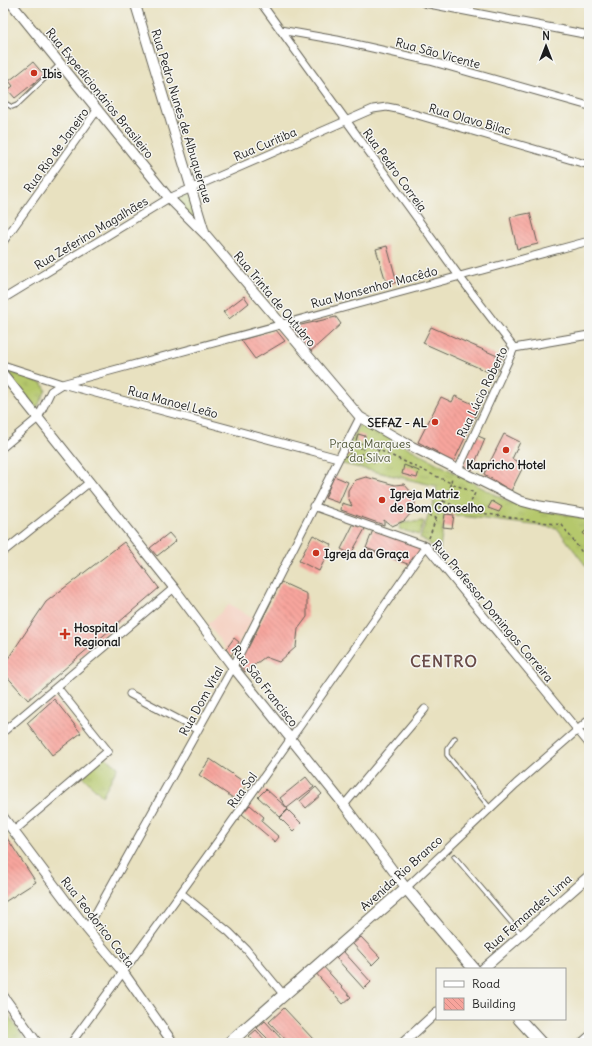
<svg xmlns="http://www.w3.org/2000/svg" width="592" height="1046" font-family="Delius,sans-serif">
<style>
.built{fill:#f5d2c3}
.grass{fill:url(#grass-tufts);stroke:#687244}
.garden{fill:#b5c86c;stroke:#687244}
.building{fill:url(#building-back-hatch)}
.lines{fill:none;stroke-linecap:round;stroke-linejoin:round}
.service-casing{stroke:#636155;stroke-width:5.5}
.minor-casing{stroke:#636155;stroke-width:9}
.tertiary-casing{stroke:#636155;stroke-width:11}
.primary-casing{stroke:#636155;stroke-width:13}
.path{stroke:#636155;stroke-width:1.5;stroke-dasharray:3 3;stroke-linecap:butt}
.service{stroke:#fff;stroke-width:3.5}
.minor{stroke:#fff;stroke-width:7}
.tertiary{stroke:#fff;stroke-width:9}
.primary{stroke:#fff;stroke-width:11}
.poi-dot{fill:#c8321e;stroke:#f6f6f2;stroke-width:1.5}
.labels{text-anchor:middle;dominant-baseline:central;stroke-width:3;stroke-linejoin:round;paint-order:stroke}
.street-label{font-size:12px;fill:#1c1c1c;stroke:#f6f6f2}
.poi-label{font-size:12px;font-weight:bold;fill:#1c1c1c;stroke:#f6f6f2;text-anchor:start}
.park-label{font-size:12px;fill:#525838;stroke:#f6f6f2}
.district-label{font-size:16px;font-weight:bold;letter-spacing:1px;fill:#694c49;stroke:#f6f6f2}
</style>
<defs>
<pattern id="grass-tufts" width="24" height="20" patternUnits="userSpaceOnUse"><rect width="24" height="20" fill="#b5c86c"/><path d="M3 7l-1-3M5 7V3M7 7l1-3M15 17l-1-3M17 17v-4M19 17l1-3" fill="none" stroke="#9bab5d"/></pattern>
<pattern id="building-back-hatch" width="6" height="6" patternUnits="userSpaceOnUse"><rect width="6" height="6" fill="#f7a49c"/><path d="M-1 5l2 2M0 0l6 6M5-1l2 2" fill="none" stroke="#d38d86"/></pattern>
</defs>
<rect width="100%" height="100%" fill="#f6f6f2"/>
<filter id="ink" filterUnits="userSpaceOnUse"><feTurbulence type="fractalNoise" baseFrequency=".025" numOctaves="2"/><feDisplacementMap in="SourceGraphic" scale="8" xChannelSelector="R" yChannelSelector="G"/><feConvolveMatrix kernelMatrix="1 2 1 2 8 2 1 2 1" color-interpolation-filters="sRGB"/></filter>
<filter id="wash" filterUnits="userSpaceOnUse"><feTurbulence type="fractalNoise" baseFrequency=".012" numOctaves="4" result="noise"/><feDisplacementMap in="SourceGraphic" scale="16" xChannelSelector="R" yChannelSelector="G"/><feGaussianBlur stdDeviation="0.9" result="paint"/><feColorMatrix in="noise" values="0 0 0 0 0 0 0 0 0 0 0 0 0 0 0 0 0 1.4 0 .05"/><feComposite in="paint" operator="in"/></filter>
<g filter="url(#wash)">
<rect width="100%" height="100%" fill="#e8e1c0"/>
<path class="built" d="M230,604L253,619L231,656L208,624Z"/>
<path class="grass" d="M191,188L206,235L169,198Z
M3,367L43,384L46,390L36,410L3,371Z
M361,422L512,504L589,519V570L557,528L445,514L439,556L428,542L420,538L437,493L436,486L339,463Z
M104,756L118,767L102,796L83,777Z
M5,1011L28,1043H3V1013Z"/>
<path class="garden" d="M423,521L424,522L419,535L399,529L401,523Z"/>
<g id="blocks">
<path class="building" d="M33,62L44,75L15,98L8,90L13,86L9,81Z
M530,213L538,244L517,249L510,217Z
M387,246L397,282L387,285L376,249Z
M244,296L249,303L229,319L223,312Z
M336,317L341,324L310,352L288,328Z
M431,327L502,358L495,375L423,343Z
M276,330L285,341L255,359L241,340Z
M455,396L480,407L453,463L436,455L437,452L418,442L441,397L452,402Z
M358,434L365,436L363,444L356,441Z
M504,434L520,442L512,459L524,465L511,491L484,474Z
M476,435L485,439L472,470L463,466Z
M347,448L351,450L348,457L343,456Z
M404,465L419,471L417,478L402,474Z
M334,476L348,482L339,503L325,498Z
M366,477L395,485L404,484L412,493L415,503L412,512L404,521L392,526L384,520V525L341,510L342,503L352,506L348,497V490L352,484L356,480Z
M492,501L502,507L499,512L488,508Z
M445,514L454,515L452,528L443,527Z
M354,523L366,527L351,554L341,549Z
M589,528V541L583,533Z
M373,530L424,547L410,565L366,548Z
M169,533L176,541L157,556L150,548Z
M313,535L332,545L319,571L299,561Z
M124,542L159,588L28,700L3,672V666L46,602Z
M281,582L307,594V617L298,629L296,647L279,662L265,657L245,672L236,661L245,645L248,648Z
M234,638L239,642L231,656L226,649Z
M54,699L81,733L52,755L27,723Z
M210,759L247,784L236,800L199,775Z
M306,777L314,787L287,808L280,798Z
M316,787L322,794L306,808L300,801Z
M266,789L288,809L280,817L258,797Z
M250,805L264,817L261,821L279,837L275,842L242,814Z
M288,810L301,823L293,831L280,818Z
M3,832L36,882L3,903Z
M361,937L380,957L372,965L353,944Z
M343,951L371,982L364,989L336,958Z
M322,965L351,997L343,1004L314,971Z
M284,1008L313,1039L308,1043H289L269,1022Z
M265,1021L285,1043H272L257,1028Z
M256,1030L268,1043H255L249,1036Z"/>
</g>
</g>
<g filter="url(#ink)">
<use href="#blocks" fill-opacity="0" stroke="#636155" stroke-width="1"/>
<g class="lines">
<defs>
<path id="service" d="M3,102L12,107L17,105L60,64
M455,738L447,749V755L490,808
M454,856L521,934"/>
<path id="minor" d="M261,3L459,276L514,348
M424,3L589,35
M280,30L337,40L430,61L589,106
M3,242L98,109
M3,299L169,198L373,109L387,107L397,109L589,165
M514,348L589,335
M3,365L62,384L338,458
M3,447L38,418L51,391L62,384L589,241
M458,470L514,348
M313,506L426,546L589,744
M3,552L90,482
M130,694L198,730
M3,732L174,588
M344,805L425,709
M14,831L108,751L57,687
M406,888L516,784L589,720
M182,894L229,932L246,949L283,994
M87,929L233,667L360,417
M71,1043C192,879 310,713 426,546
M581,1043L589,1036"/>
<path id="tertiary" d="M11,3L169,198L206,235L360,417L407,444L521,501L540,506L589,514
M135,3L205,234
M3,374L174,588L233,667L344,805L406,888
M3,817L87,929L123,972L173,1043
M483,969L589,876
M3,996L37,1043
M403,1043L437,1012"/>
<path id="primary" d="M519,1019L541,1043
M229,1043L406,888L474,969"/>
</defs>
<use href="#service" class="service-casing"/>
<use href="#minor" class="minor-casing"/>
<use href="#tertiary" class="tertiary-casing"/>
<use href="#primary" class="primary-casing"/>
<path class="path" d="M354,445L363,449
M379,449L374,462L360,457L366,444L451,483L452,476
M412,509L436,518L451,483L475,493L467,511L443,501
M467,511L562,525L589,562
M429,538L436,518"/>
<use href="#service" class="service"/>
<use href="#minor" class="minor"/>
<use href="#tertiary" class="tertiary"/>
<use href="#primary" class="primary"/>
</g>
</g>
<g class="poi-dot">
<circle cx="34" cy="73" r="4"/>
<circle cx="435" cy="422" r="4"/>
<circle cx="506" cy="450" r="4"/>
<circle cx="382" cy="500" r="4"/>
<circle cx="316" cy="553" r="4"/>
<path d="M63 628h4v4h4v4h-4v4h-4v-4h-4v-4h4z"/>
</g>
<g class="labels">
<g class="street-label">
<text transform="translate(438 53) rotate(15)">Rua São Vicente</text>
<text transform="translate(100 93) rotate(51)">Rua Expedicionários Brasileiro</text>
<text transform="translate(182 116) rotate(73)">Rua Pedro Nunes de Albuquerque</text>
<text transform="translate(470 119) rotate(16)">Rua Olavo Bilac</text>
<text transform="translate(265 144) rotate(-23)">Rua Curitiba</text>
<text transform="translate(56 150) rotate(-54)">Rua Rio de Janeiro</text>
<text transform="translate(395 170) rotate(54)">Rua Pedro Correia</text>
<text transform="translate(91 233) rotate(-31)">Rua Zeferino Magalhães</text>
<text transform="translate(374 287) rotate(-15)">Rua Monsenhor Macêdo</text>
<text transform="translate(275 299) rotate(50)">Rua Trinta de Outubro</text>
<text transform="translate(482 392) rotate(-64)">Rua Lúcio Roberto</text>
<text transform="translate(173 402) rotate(15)">Rua Manoel Leão</text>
<text transform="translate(493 611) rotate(50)">Rua Professor Domingos Correira</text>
<text transform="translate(265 686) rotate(52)">Rua São Francisco</text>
<text transform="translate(201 701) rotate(-61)">Rua Dom Vital</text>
<text transform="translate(242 790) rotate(-54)">Rua Sol</text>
<text transform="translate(401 873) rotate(-42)">Avenida Rio Branco</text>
<text transform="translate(528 913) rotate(-41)">Rua Fernandes Lima</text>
<text transform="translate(98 922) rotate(52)">Rua Teodorico Costa</text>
</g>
<g class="poi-label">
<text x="42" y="73">Ibis</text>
<text x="427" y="422" text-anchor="end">SEFAZ - AL</text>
<text x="506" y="464" text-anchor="middle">Kapricho Hotel</text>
<text x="390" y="493">Igreja Matriz<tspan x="390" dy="14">de Bom Conselho</tspan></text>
<text x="324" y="553">Igreja da Graça</text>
<text x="74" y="627">Hospital<tspan x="74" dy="14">Regional</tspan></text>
</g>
<g class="park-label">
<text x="370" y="443">Praça Marques<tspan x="370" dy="14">da Silva</tspan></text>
</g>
<g class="district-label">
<text x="444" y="661">CENTRO</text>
</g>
</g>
<rect width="592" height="1046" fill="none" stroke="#f6f6f2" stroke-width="16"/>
<rect x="436" y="968" width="130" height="52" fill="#f6f6f2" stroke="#9f9f9c"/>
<rect x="444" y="981" width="20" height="6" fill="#ffffff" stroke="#9f9f9c"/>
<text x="472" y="988" font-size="12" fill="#1c1c1c">Road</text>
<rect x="444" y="998" width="20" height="12" fill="url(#building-back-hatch)" stroke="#9f9f9c"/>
<text x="472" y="1008" font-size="12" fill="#1c1c1c">Building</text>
<g transform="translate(546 46)" stroke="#f6f6f2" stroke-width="3" paint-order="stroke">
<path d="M0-3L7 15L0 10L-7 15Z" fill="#1c1c1c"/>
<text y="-6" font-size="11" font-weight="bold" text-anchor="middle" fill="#1c1c1c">N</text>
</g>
</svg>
